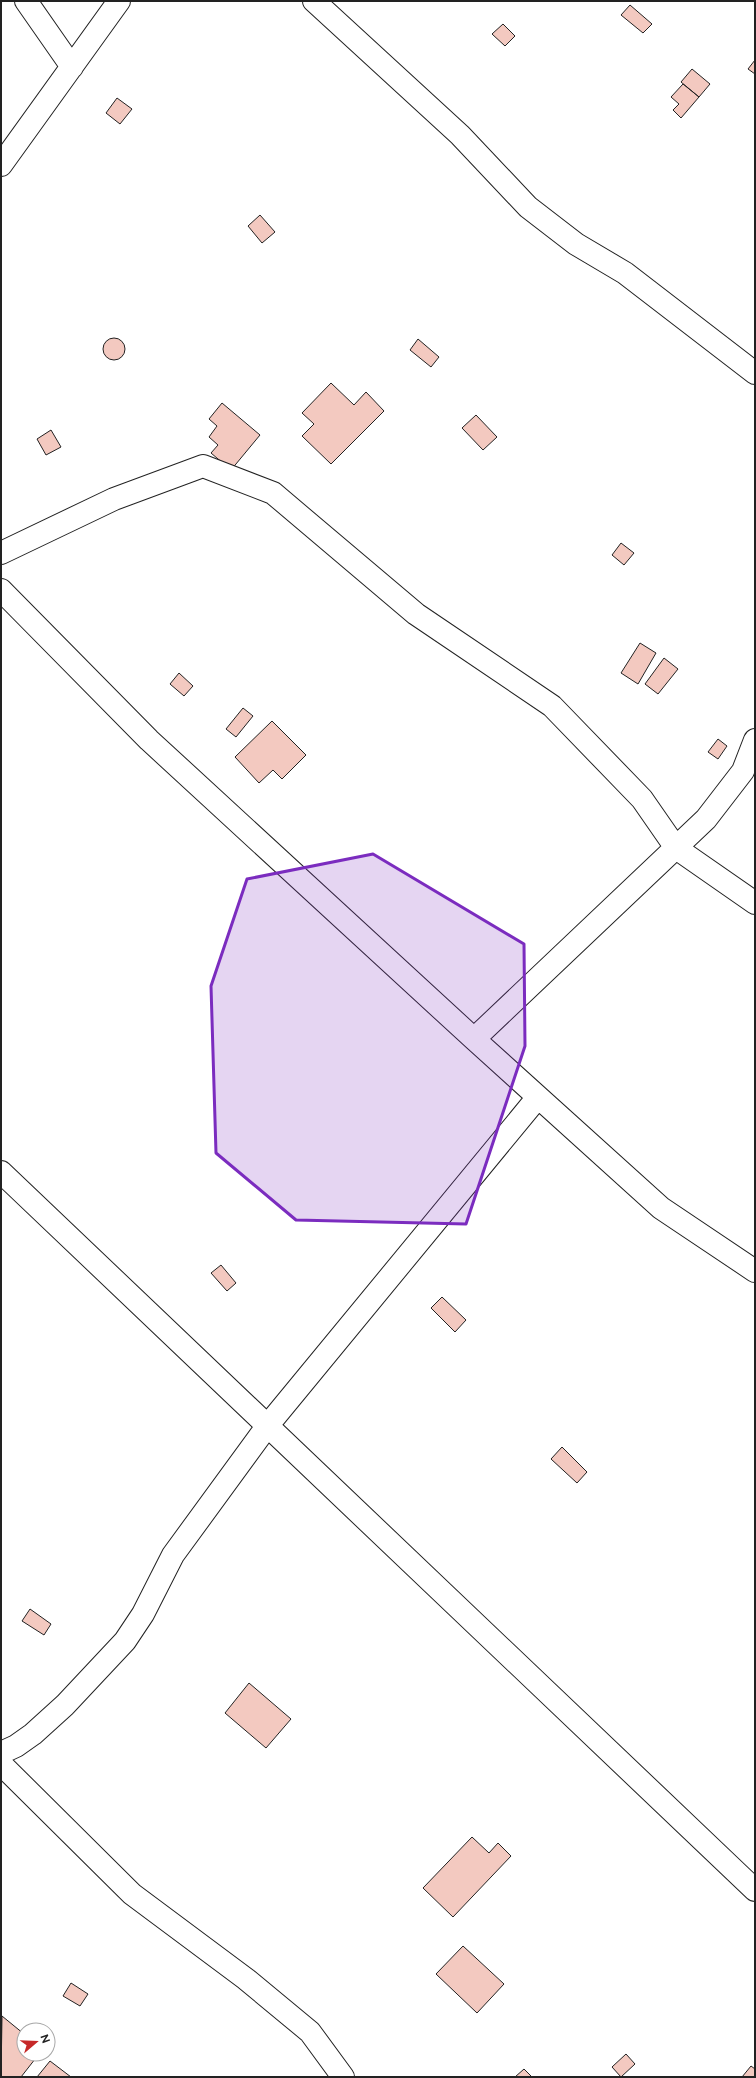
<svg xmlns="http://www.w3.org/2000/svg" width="756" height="2078" font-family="Raleway,sans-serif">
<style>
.building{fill:#f3c9c0;stroke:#222}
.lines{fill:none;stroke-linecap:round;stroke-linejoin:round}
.minor-casing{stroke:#222;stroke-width:24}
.minor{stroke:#fff;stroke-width:22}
.marked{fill:#7b2cbf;fill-opacity:0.2;stroke:#7b2cbf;stroke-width:3;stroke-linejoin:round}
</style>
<rect width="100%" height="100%" fill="#fff"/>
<path class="building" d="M630,5L652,24L643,33L621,15Z
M503,24L515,36L505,46L492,34Z
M755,60V74L748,69Z
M692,69L710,84L699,97L681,82Z
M683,84L699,97L681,118L673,110L679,104L671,97Z
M117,98L132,109L120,124L106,113Z
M260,215L275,232L262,243L248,226Z
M103 349a11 11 0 1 1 22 0a11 11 0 1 1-22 0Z
M418,339L439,357L431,367L410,350Z
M331,383L354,405L366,392L384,411L331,464L302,436L314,424L302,413Z
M222,403L260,435L231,470L211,453L218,445L209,437L217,426L209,419Z
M476,415L497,437L483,450L462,428Z
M51,430L61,447L46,455L37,439Z
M621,543L634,553L624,565L612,555Z
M640,643L656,653L638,684L621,673Z
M664,658L678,669L658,694L645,684Z
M179,673L193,686L184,696L170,684Z
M243,708L253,716L236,737L226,729Z
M272,721L306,755L282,779L273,770L259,783L235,757Z
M718,739L727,746L718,759L708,752Z
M221,1265L236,1283L227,1291L211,1273Z
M442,1297L466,1320L455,1332L431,1308Z
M562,1447L587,1472L577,1483L551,1459Z
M30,1609L51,1624L44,1635L22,1621Z
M249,1683L291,1719L266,1748L225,1713Z
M472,1837L489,1853L498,1843L511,1856L453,1917L423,1888Z
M463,1946L504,1984L477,2013L436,1974Z
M71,1983L88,1994L80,2006L63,1996Z
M2,2016L24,2034V2054H39L21,2077H1Z
M626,2054L635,2064L621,2077L612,2067Z
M50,2061L71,2077H37Z
M751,2066L755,2069V2077H742Z
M524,2069L532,2077H515Z"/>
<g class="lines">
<defs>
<path id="minor" d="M26,1L72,67
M314,1L460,135L528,207L576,244L625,273L755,373
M1,165L119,1
M1,553L114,499L203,466L273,493L416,614L552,706L642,799L676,848L755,903
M1,590L149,740L474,1039L661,1208L755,1271
M474,1039L706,819L743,771L755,740
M1,1172L755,1890
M1,1753L16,1746L33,1734L65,1705L125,1641L143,1614L173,1555L268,1425L538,1097
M1,1764L132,1894L246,1979L310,2032L343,2077"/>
</defs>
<use href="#minor" class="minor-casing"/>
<use href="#minor" class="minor"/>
</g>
<path class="marked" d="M373,854L524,944L525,1046L466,1224L296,1220L216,1153L211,986L247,879Z"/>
<rect width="756" height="2078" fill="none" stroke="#222222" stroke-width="4"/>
<g transform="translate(36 2042) rotate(71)"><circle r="19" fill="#ffffff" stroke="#a7a7a7"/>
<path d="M0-3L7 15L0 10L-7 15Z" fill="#c62828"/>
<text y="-6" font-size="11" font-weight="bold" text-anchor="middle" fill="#222222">N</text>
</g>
</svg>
